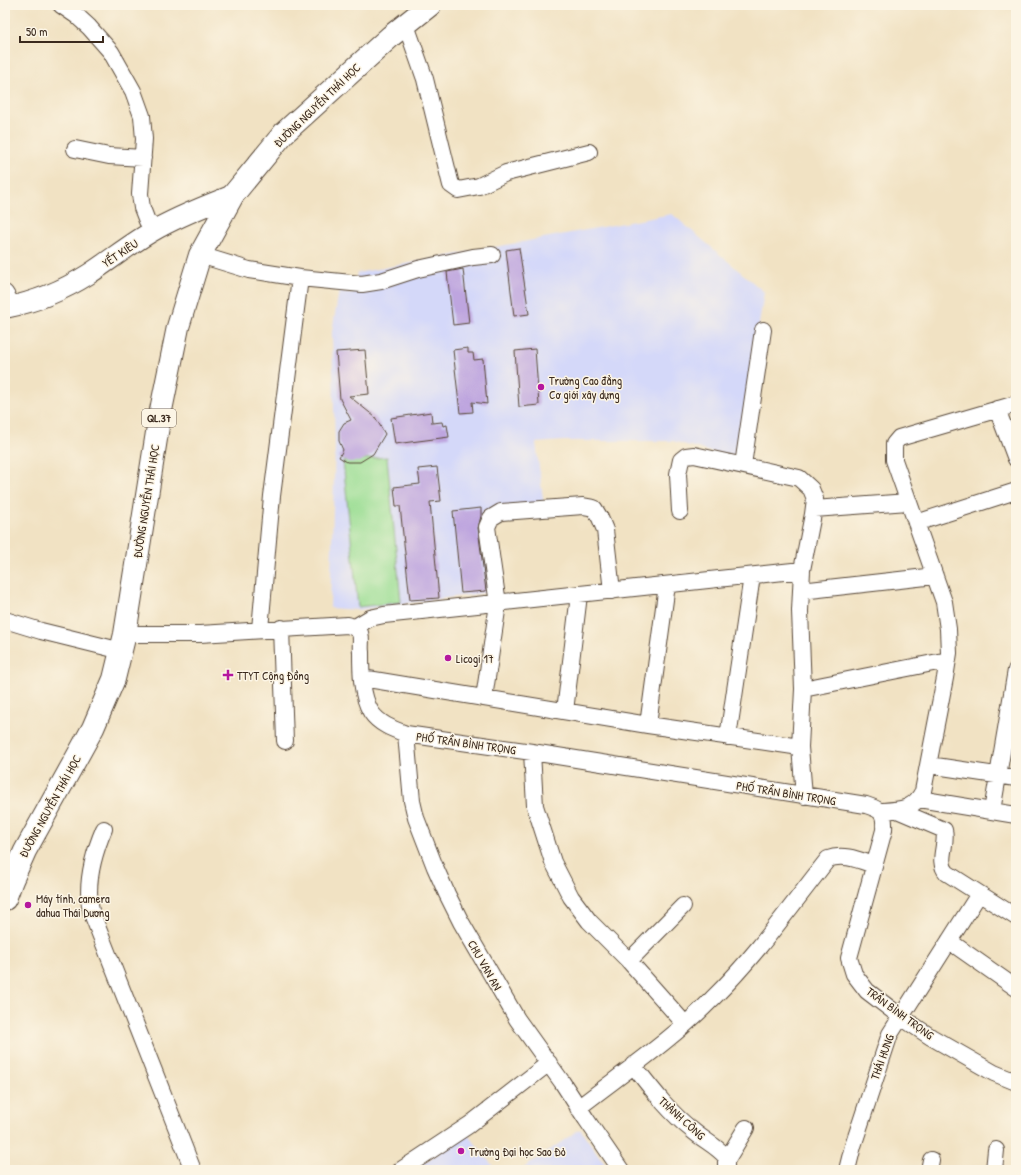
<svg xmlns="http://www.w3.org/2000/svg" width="1021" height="1175" font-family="'Patrick Hand',sans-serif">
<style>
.built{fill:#d4d8f9}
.green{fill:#9cde95;stroke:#6c845a}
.building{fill:#bea5df}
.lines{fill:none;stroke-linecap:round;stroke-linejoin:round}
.minor-casing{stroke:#564637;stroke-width:18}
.major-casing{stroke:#564637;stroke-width:22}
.highway-casing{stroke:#564637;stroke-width:24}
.minor{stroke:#fff;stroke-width:16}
.major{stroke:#fff;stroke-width:20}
.highway{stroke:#fff;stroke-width:22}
.poi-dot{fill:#b5179e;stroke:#fcf5e5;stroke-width:1.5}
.labels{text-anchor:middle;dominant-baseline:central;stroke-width:3;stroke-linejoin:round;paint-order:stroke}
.shield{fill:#fcf5e5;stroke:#75675a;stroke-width:1}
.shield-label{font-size:11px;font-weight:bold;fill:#3b2a1e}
.street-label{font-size:12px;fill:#3b2a1e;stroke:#fcf5e5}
.poi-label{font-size:12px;fill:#3b2a1e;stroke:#fcf5e5;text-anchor:start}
</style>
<rect width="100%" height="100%" fill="#fcf5e5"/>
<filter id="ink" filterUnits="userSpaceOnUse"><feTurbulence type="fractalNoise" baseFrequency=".025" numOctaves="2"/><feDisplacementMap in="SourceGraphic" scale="8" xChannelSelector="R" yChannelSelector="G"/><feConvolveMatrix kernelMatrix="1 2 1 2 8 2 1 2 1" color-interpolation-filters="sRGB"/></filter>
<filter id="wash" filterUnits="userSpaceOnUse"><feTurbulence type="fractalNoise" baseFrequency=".012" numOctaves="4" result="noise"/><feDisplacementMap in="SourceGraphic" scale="16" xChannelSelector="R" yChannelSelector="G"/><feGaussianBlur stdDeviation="0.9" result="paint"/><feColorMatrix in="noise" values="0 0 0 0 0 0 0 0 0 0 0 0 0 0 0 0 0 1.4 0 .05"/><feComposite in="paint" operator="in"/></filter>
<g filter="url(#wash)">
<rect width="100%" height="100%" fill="#f1e2c3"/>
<path class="built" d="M672,214L764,292L738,460L673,441H563L536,443L544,507L483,511L491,592L358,610L330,608L335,446L332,332L339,291L353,293L357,273Z
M580,1129L609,1170H521Z
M467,1133L496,1170H414Z"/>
<path class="green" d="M387,457L401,602L358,607L343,461Z"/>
<g id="blocks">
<path class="building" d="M519,248L529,314L514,316L506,250Z
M463,269L469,323L453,325L447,272Z
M468,348V353H473L474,360L483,359L487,404L472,402L473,412L460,413L453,350Z
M535,349L539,405L519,407L515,351Z
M365,350L369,394L349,396L375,417L385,434L373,454L360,462H347L339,457L343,450L339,441V431L344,423L351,420L340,399L336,352Z
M431,412L432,423L442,422L443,426L447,425L449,437L395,444L391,418Z
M437,467L441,501L430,502L439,598L410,600L400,506H396L394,487L420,484L418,469Z
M481,508V516L478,528L486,591L461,593L453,511Z"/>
</g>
</g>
<g filter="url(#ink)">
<use href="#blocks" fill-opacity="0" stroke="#564637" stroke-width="1"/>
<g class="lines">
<defs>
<path id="minor" d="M61,5L77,16L89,27L111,52L133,91L142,116L144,139L140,194L142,208L147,221L156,229
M406,25L425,79L451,185L458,190L479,186L506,173L589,152
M75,149L109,156L143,158
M200,255L249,270L300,278L362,284L381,281L418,269L473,257L492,255
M5,293L13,306
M997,409L1016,459
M743,465L763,330
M814,509L908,502
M680,511L678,474L681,460L686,456L694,455L799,478L811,489L815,499L813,514L802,570L800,611L803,689L800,747L804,796
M916,523L1016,491
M801,591L935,576
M5,620L41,631L122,651
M355,627L370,618L384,615L802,570
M281,628L285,741
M260,629L272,496L300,278
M125,634H200L348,625C353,627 357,628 360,633C362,638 360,646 361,652C361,671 361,695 371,712C379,724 393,729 406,734L532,752L866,805C882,810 885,813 884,830L849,958L854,974L867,991L901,1017L931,1037L994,1073L1016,1082
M362,678L648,725L800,747
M803,689L948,660
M484,698L498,604L487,527L491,518L501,512L583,506L594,508L600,518L605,530L612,591
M565,711L579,595
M648,725L667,585
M406,734L412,801L416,818L435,867L447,894L461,922L517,1019L562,1082L586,1119L621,1170
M728,737L752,576
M532,752L535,806L553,862L571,897L589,921L629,961L685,1024
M929,765L1016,778
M919,799L1016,815
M897,810L944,830C948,844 936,861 947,873L1016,917
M881,811C900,810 914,810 923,791L945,678L949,653L948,629L944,602L894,460V444L899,438L1016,404
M992,811L1016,670
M104,829C93,855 85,883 91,911L193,1170
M949,941L1016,988
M629,961L683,906
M633,1065C651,1088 669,1112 692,1130C703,1140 717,1146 726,1157V1170
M578,1108C623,1073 673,1039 712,999C755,957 791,906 828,859C843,853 859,860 874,865
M726,1161L746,1128
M401,1170L469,1125L549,1063
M847,1170L853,1146L890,1034L979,894
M929,1170L931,1160
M994,1170L996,1150"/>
<path id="major" d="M5,308C35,302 64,290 89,274C112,259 134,241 158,228C182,215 207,205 233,195"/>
<path id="highway" d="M5,899L12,880L25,851L93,728L114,679L125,634L159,420L178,327L200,255L233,195L284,133L391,36L430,5"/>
</defs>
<use href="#minor" class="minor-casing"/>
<use href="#major" class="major-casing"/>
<use href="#highway" class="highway-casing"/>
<use href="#minor" class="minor"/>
<use href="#major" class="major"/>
<use href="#highway" class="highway"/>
</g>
</g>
<g class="poi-dot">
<circle cx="541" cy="387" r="4"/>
<circle cx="448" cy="658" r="4"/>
<path d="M226 669h4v4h4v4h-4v4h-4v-4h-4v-4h4z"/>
<circle cx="28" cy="905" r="4"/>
<circle cx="461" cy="1151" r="4"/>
</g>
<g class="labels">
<rect class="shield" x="142" y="409" width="34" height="18" rx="3"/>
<g class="shield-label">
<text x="159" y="418">QL.37</text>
</g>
<g class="street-label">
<text transform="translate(317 105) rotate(-44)">ĐƯỜNG NGUYỄN THÁI HỌC</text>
<text transform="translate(120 253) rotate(-34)">YẾT KIÊU</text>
<text transform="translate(146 501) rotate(-81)">ĐƯỜNG NGUYỄN THÁI HỌC</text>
<text transform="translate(466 743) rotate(8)">PHỐ TRẦN BÌNH TRỌNG</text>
<text transform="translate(786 793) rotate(9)">PHỐ TRẦN BÌNH TRỌNG</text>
<text transform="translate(50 806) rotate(-61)">ĐƯỜNG NGUYỄN THÁI HỌC</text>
<text transform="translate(485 965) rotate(60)">CHU VAN AN</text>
<text transform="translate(900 1013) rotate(36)">TRẦN BÌNH TRỌNG</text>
<text transform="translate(882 1057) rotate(-70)">THÁI HƯNG</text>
<text transform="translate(682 1118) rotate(42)">THÀNH CÔNG</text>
</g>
<g class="poi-label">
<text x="549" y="380">Trường Cao đẳng<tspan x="549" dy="14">Cơ giới xây dựng</tspan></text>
<text x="456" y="658">Licogi 17</text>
<text x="237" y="675">TTYT Cộng Đồng</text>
<text x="36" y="898">Máy tính, camera<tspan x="36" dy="14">dahua Thái Dương</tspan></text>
<text x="469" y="1151">Trường Đại học Sao Đỏ</text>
</g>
</g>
<rect width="1021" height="1175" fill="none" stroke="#fcf5e5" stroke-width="20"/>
<path d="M20 36v6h83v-6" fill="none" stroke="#3b2a1e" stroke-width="2"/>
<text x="26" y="36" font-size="12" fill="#3b2a1e" stroke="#fcf5e5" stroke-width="3" paint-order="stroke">50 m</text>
</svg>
